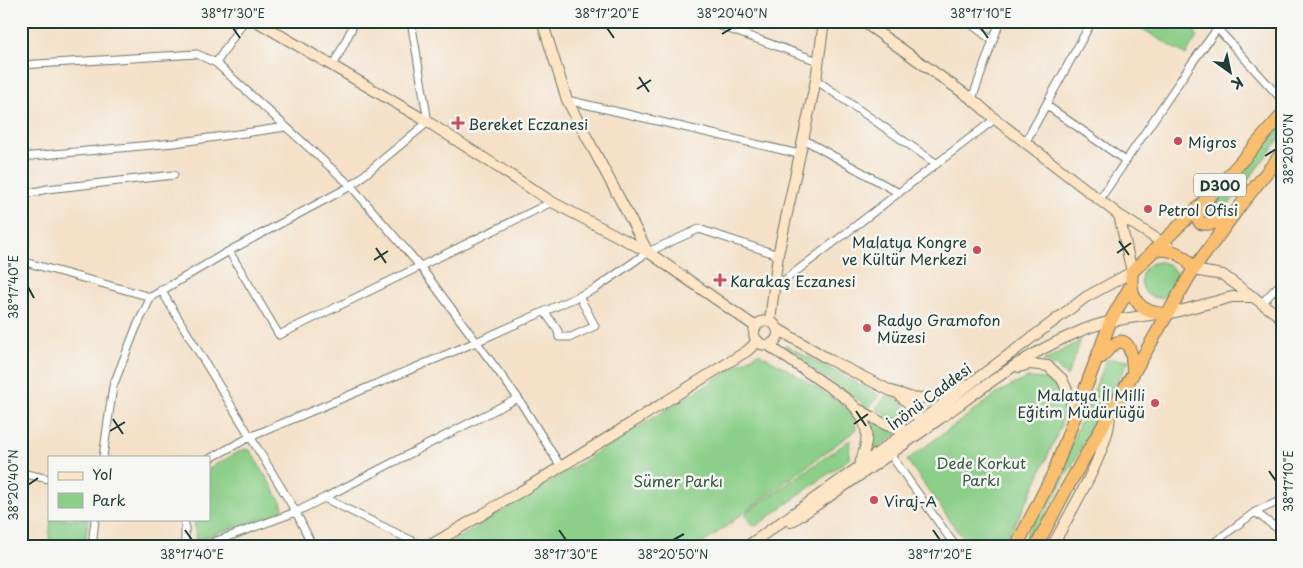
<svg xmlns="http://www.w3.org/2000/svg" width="1303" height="568" font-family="'Playpen Sans',sans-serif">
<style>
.green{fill:#8bcf88;stroke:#55865e}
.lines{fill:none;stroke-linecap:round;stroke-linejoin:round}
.street-casing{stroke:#6a7668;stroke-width:9}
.secondary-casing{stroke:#6a7668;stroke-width:12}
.highway-casing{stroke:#6a7668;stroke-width:14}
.street{stroke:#fff;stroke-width:7}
.secondary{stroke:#fde5c5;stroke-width:10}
.highway{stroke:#fabe6d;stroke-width:12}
.ticks{fill:none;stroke:#1f3d34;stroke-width:2}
.poi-dot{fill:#d1495b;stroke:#f6f6f2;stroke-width:2}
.labels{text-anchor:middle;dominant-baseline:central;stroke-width:5;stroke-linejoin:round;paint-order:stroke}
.shield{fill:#f6f6f2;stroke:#60746d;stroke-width:1}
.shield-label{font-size:14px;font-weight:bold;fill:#1f3d34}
.poi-label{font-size:15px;fill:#1f3d34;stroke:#f6f6f2;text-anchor:start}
.street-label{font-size:15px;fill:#1f3d34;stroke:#f6f6f2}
.park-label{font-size:15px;fill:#355a45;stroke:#f6f6f2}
.neatline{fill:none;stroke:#1f3d34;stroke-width:2}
.ticks-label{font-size:12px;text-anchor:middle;fill:#1f3d34}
</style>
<rect width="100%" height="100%" fill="#f6f6f2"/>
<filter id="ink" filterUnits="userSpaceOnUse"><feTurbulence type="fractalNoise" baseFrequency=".02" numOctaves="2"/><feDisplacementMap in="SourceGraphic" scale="10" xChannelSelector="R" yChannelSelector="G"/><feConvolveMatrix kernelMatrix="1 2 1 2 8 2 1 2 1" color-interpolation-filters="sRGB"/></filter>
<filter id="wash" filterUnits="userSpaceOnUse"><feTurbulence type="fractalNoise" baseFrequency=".0096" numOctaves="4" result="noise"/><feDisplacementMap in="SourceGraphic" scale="20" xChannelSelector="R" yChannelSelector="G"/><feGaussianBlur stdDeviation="1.12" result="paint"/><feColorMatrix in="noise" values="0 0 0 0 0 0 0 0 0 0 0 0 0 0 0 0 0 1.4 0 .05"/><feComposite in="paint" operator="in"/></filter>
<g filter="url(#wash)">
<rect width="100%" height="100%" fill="#f4e1c8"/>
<path class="green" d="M1129,21H1187L1193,25L1197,37L1186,55Z
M1282,125V136L1219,217L1210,210Z
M1141 280a18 18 0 1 1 36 0a18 18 0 1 1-36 0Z
M1081,340L1067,377L1056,366L1043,361Z
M785,345L879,395L868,410L860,401L783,349Z
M758,353L786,368L848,409L855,421L856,430L698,547H444Z
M1107,359L1129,360L1028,547H1020L1062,465Z
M1027,378L1046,379L1058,390L1065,406L1060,428L1033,489L1012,530L997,547H969L907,460L1001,391Z
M886,396L901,401L912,416L902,425L876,408Z
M870,420L898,433L869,455Z
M850,440L849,459L756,526L752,525L746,517V513Z
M244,449L250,450L281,502L283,508L280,513L196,540L194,519H209V468Z
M51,519H88L85,547H48Z"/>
</g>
<g filter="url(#ink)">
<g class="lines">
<defs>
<path id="street" d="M707,21L818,61
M967,21L993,41
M1209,21L1217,28L1282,100
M216,63L244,21
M21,65L197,54L216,63L351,186L420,266L518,398L324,498
M333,66L352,28L351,21
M816,80L937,164
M972,99L1000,21
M567,100L799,154
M1046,105L1126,161
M803,139L899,193
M1025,143L1092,21
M21,157L174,143L286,127
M21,195L47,189L174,175
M1100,199L1192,63L1223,21
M229,251L351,186L428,122L411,21
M21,261L151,297L136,328L113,386L103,457
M773,289L995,119
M161,290L296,512L313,547
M151,297L229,251L279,335L552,202
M1262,303L1282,282
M545,312L558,331L559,337H571L595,326L579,296
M518,398L561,467
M890,454L956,547
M209,459L250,437L476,342L595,289L648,252L699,229L778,255
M21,473L49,479
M1255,512L1282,532
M92,547L95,519
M185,547V519
M200,547L296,512L324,498L425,547
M1208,547L1255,512L1282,500"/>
<path id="secondary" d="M256,21L428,122L552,202L648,252L756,327
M542,21L567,100L648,252
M862,21L972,99L995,119L1119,215L1168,246
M1193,270L1223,275L1282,318
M1168,314L1232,297H1254
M770,321L778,255L816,80L824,21
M754 333a12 12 0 1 1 24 0a12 12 0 1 1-24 0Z
M778,329L828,359L891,391L916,399L939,395L960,387
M768,345L848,400C871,421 870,439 859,466
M1019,367L1030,364L1048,366L1062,379L1071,399L1072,421
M901,397C912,405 919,414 920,428
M858,409L886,425L911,432
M791,522C841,489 889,455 938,420C981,389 1025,354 1076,333C1102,321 1129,318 1157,314
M427,547C535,485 640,417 747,351L758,341
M746,547L859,467L1086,297L1132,272L1119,215
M1052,547C1069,514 1110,449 1110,414"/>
<path id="highway" d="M1203,206L1197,217L1200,223C1212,226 1220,221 1230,214
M1154,250C1170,248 1186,254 1193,270
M1168,314C1139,314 1129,299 1132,272L1216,190L1282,115
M1102,357C1123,328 1133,344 1133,373
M1016,547L1054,472L1111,320L1130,287
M1036,547L1068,486L1193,270L1240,206L1282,153"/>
</defs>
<use href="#street" class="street-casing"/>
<use href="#secondary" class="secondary-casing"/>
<use href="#highway" class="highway-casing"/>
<use href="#street" class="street"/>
<use href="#secondary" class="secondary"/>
<use href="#highway" class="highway"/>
</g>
</g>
<path class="ticks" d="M233,28L240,38M607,28L614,38M981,28L988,38M722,34L732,28M639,77L649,92M637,89L651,80M1265,156L1276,149M1119,241L1129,255M376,248L386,263M1117,253L1131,243M374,260L388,251M28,287L34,298M856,411L866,426M113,419L123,434M854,424L868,414M110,431L125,422M1269,471L1276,481M28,485L38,478M185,530L192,540M559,530L566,540M933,530L940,540M673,540L684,534"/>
<g class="poi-dot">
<path d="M455.5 115.5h5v5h5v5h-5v5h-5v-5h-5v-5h5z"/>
<circle cx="1178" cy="141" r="5"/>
<circle cx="1148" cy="209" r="5"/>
<circle cx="977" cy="250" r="5"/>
<path d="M717.5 272.5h5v5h5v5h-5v5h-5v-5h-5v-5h5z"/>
<circle cx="867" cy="328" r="5"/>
<circle cx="1155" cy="403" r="5"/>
<circle cx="874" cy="500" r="5"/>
</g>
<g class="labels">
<rect class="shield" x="1194" y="173.5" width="52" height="23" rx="4"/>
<g class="shield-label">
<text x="1220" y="185">D300</text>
</g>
<g class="poi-label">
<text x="468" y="123">Bereket Eczanesi</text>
<text x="1188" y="141">Migros</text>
<text x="1158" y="209">Petrol Ofisi</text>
<text x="967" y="241" text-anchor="end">Malatya Kongre<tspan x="967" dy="17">ve Kültür Merkezi</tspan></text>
<text x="730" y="280">Karakaş Eczanesi</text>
<text x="877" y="319">Radyo Gramofon<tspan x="877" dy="17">Müzesi</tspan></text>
<text x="1145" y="394" text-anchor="end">Malatya İl Milli<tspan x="1145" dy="17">Eğitim Müdürlüğü</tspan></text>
<text x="884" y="500">Viraj-A</text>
</g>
<g class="street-label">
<text transform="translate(929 396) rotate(-37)">İnönü Caddesi</text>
</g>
<g class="park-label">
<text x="981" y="462">Dede Korkut<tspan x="981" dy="17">Parkı</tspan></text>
<text x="678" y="480">Sümer Parkı</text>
</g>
</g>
<rect width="1303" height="568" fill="none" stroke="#f6f6f2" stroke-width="55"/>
<rect x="48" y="456" width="162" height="65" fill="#f6f6f2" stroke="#a0aca6"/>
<rect x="58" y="472" width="25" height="8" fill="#fde5c5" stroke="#a0aca6"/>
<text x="92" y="480" font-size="15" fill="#1f3d34">Yol</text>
<rect x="58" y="493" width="25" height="15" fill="#8bcf88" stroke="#a0aca6"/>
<text x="92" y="506" font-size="15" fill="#1f3d34">Park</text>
<g transform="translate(1230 72) rotate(147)" stroke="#f6f6f2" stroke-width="4" paint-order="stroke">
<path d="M0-4L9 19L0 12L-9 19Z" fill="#1f3d34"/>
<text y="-8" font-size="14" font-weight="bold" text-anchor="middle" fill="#1f3d34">K</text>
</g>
<rect x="28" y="28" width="1248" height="512" class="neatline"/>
<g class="ticks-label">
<text x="233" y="18">38°17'30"E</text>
<text x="607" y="18">38°17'20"E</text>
<text x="732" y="18">38°20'40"N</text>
<text x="981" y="18">38°17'10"E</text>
<text transform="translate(1289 149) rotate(-90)" y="4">38°20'50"N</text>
<text transform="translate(14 287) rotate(-90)" y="4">38°17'40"E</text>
<text transform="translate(1289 481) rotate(-90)" y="4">38°17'10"E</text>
<text transform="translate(14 485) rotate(-90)" y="4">38°20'40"N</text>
<text x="192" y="559">38°17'40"E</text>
<text x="566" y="559">38°17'30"E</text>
<text x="673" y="559">38°20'50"N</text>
<text x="940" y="559">38°17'20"E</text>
</g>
</svg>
